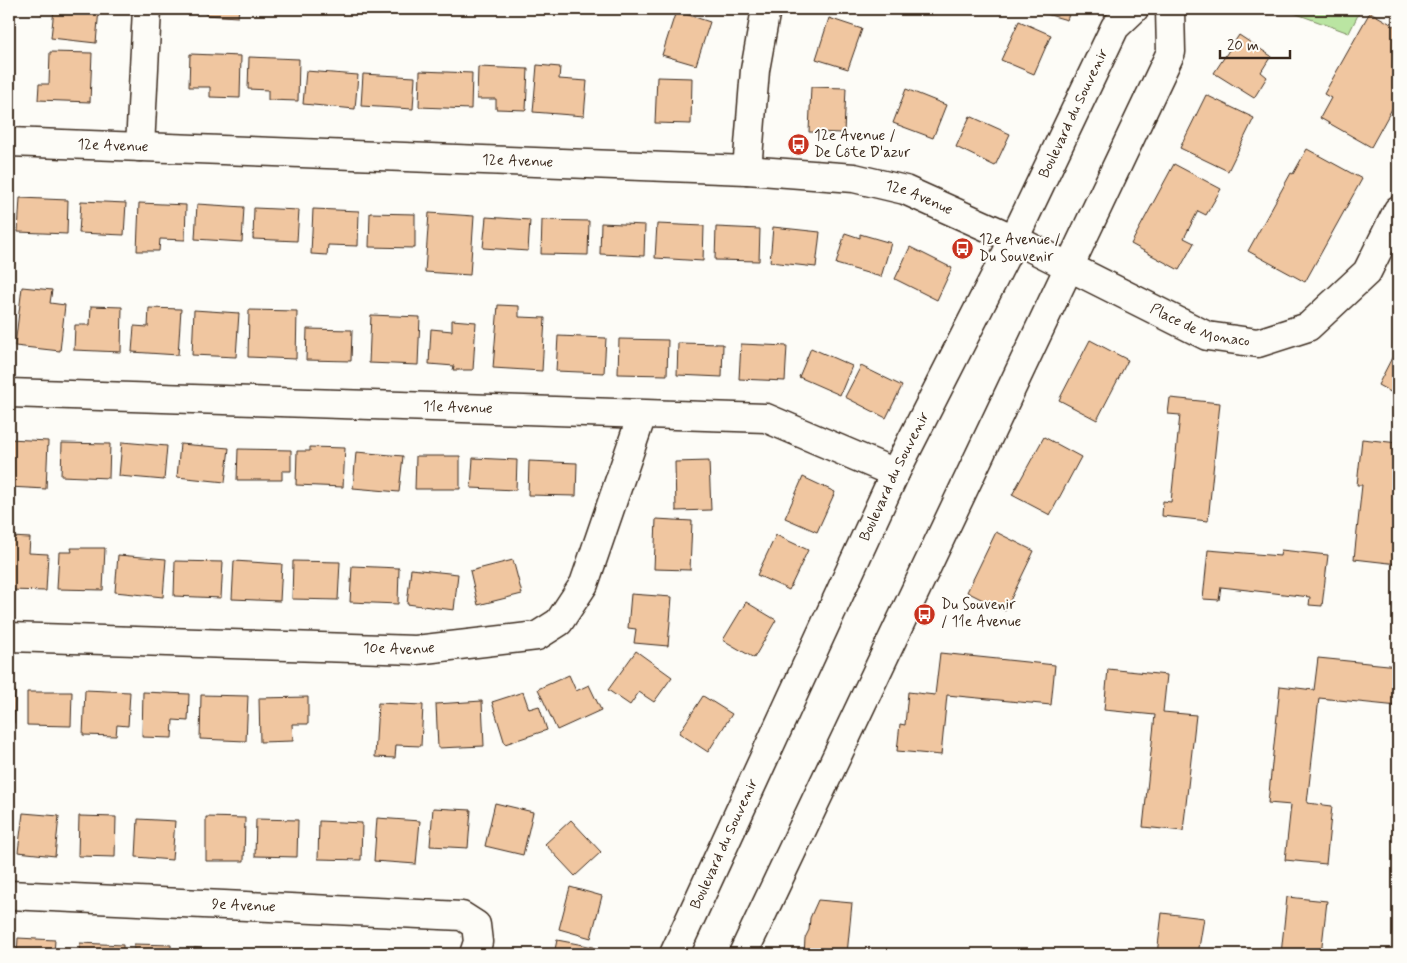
<svg xmlns="http://www.w3.org/2000/svg" width="1407" height="963" font-family="Mynerve,sans-serif">
<style>
.green{fill:#bae5a2;stroke:#7a8860}
.building{fill:#f0c6a0;stroke:#3b2a1e}
.lines{fill:none;stroke-linecap:round;stroke-linejoin:round}
.minor-casing{stroke:#3b2a1e;stroke-width:31}
.minor{stroke:#fdfcf7;stroke-width:28}
.labels{text-anchor:middle;dominant-baseline:central;stroke-width:4;stroke-linejoin:round;paint-order:stroke}
.street-label{font-size:15px;fill:#3b2a1e;stroke:#fdfcf7}
.poi-label{font-size:15px;fill:#3b2a1e;stroke:#fdfcf7;text-anchor:start}
</style>
<rect width="100%" height="100%" fill="#fdfcf7"/>
<filter id="ink" filterUnits="userSpaceOnUse"><feTurbulence type="fractalNoise" baseFrequency=".02" numOctaves="2"/><feDisplacementMap in="SourceGraphic" scale="10" xChannelSelector="R" yChannelSelector="G"/><feConvolveMatrix kernelMatrix="1 2 1 2 8 2 1 2 1" color-interpolation-filters="sRGB"/></filter>
<g filter="url(#ink)">
<path class="green" d="M1283,9H1361L1349,33Z"/>
<path class="building" d="M54,9H99L96,43L51,38Z
M206,9H239L238,17L206,15Z
M1029,9H1071L1067,20Z
M676,11L710,22L696,65L662,55Z
M1370,12L1398,28V98L1371,147L1320,118L1331,98L1324,94Z
M829,18L862,29L848,69L816,59Z
M1019,21L1051,35L1034,74L1001,60Z
M1239,35L1271,56L1261,72L1267,77L1254,98L1214,73Z
M50,52L92,53L90,102L38,100L39,84H49Z
M190,54L241,56L240,98L210,97V87H189Z
M249,57L299,59L298,101L268,100V90L248,89Z
M537,65L560,67L559,79L587,81L584,116L533,112Z
M478,67L528,69L526,110L496,109V99H477Z
M306,71L358,75L355,109L303,104Z
M420,71L472,73L471,109L419,107Z
M363,74L415,77L413,109L361,106Z
M657,77L692,78L691,124L655,123Z
M811,87L846,88L844,133L809,132Z
M906,89L946,105L933,138L893,123Z
M1206,95L1254,118L1228,171L1180,148Z
M970,116L1010,134L995,166L956,147Z
M1307,149L1362,179L1305,282L1248,251L1291,173L1293,174Z
M1174,164L1221,189L1206,215L1198,211L1184,238L1194,243L1179,270L1131,244Z
M20,198L68,200L67,234L18,232Z
M81,201L126,203L124,235L79,233Z
M139,203L186,205L185,240L160,239L159,251H137Z
M197,204L244,207L242,242L195,239Z
M254,208L299,210L297,241L253,239Z
M313,209L359,211L358,246L328,245L327,255L311,254Z
M370,213L415,214V248L369,247Z
M429,213L474,216L470,275L425,272Z
M486,217L530,220L528,251L483,248Z
M542,220L589,221L588,255L541,254Z
M601,223L645,225L644,256L600,254Z
M657,224L704,226L703,261L655,258Z
M716,227L760,229L759,261L715,260Z
M773,227L820,232L816,267L770,262Z
M845,233L860,238V234L891,243L881,277L836,264Z
M910,247L952,268L937,300L895,279Z
M22,287L52,290L50,303L65,305L60,351L15,346Z
M498,305L519,306V317L545,318L542,371L493,368Z
M91,306L122,307L121,352L74,350L75,325H90Z
M149,308L181,309L178,355L132,352L134,326L148,327Z
M194,310L239,313L236,357L192,355Z
M249,310L297,311L296,359L248,357Z
M371,315L420,317L418,365L369,363Z
M452,320L476,322L473,370H453L454,366L429,364L431,329L452,331Z
M307,329L352,330L351,361L306,360Z
M558,336L606,338L604,373L556,371Z
M619,339L668,340L667,375L618,374Z
M1090,340L1128,360L1097,420L1059,400Z
M678,343L723,344L722,377L677,375Z
M741,344L787,346L785,381L739,379Z
M1398,346V396L1378,385Z
M811,348L852,366L840,395L799,377Z
M861,366L902,386L886,418L845,397Z
M1170,398L1220,403L1208,521L1162,516L1163,501L1171,502L1180,415L1168,414Z
M1044,437L1081,457L1050,515L1012,495Z
M9,439L48,441L46,489L9,487Z
M1362,439L1398,443V513L1395,546H1398V564L1354,559L1362,485H1357Z
M122,442L167,446L164,480L119,476Z
M62,443L110,444L109,478L61,476Z
M180,444L229,448L225,482L177,477Z
M310,447L345,448L343,487L296,485L297,451H310Z
M238,449L291,450V471H282V480H237Z
M356,452L403,456L399,492L353,488Z
M416,456H460V489H415Z
M473,458L517,460L516,490L471,488Z
M529,461L577,463L576,496L528,495Z
M709,461L711,510L676,511L675,462Z
M803,477L835,492L817,532L785,518Z
M656,519L692,521L690,570L654,569Z
M996,532L1034,551L1005,611L967,592Z
M776,535L808,550L789,590L757,575Z
M11,537L30,538L29,553L48,554L46,591L9,590V552Z
M71,548H105L103,590L57,589L59,552H72Z
M1208,550L1280,556L1281,550L1328,555L1322,606L1309,605L1310,597L1221,587L1219,600L1203,599Z
M118,555L166,559L163,597L115,592Z
M513,560L522,594L478,605L470,571Z
M175,561L223,562L221,598L174,596Z
M234,561L282,564L280,601L232,599Z
M293,561L340,562L338,600L292,599Z
M352,566L399,568L398,604L350,602Z
M411,569L458,574L454,610L407,604Z
M631,594L672,597L668,646L634,643L636,629L628,628Z
M746,602L776,620L754,658L723,640Z
M636,651L672,677L654,702L639,692L630,705L608,690Z
M940,653L1055,665L1051,705L947,695L941,755L897,751L900,724L905,725L908,692L935,695Z
M1318,658L1398,666V706L1319,698L1307,803L1332,806L1326,864L1285,860L1291,805L1268,803L1280,686L1314,690Z
M1108,669L1167,675L1163,712L1196,715L1183,831L1143,827L1155,715L1104,710Z
M569,675L576,691L589,685L601,710L557,730L538,689Z
M9,690H15L14,723H9Z
M85,690L130,692L128,726L117,725L116,736L83,735Z
M27,692H72L71,726L27,725Z
M143,692L189,694L188,721L173,720L172,738L142,737Z
M523,692L529,709L539,706L547,730L505,744L492,702Z
M201,695L248,696L246,741L200,739Z
M703,696L732,714L708,752L679,733Z
M308,697V724H292L293,741L260,742L259,698Z
M482,701L484,746L438,748L436,704Z
M378,703L423,705L421,746L396,745L395,758L375,757Z
M495,803L533,812L523,855L485,846Z
M433,808L471,810L468,848L430,846Z
M23,813L59,816L55,856L18,852Z
M79,816L116,817L115,857L78,856Z
M206,817L245,818L244,861H206Z
M377,818L420,821L416,864L374,861Z
M138,819L175,821L172,860L136,857Z
M256,819L298,820L297,857L255,856Z
M571,820L601,852L575,876L545,844Z
M319,821L362,823L361,860L318,859Z
M570,887L602,896L591,938L559,929Z
M1287,897L1327,901L1321,954H1281Z
M818,900L852,903L847,954H804L805,938L809,930L810,918Z
M1162,913L1204,918L1198,954H1157Z
M18,938L55,940L54,954H17Z
M557,940L594,947L593,954H554Z
M80,943L123,945V954H79Z
M134,944L171,945V954H134Z
M194,948L237,951L236,954H194Z"/>
<g class="lines">
<defs>
<g id="minor">
<path id="s1" d="M9,142L747,170L854,178L905,190L1014,239L1207,336L1258,343L1308,327L1367,272L1398,210"/>
<path d="M140,147L147,9"/>
<path d="M747,170L755,70L766,9"/>
<path id="s2" d="M9,393L766,418L895,473"/>
<path id="s3" d="M9,637L416,650L537,636L559,622L584,584L642,415"/>
<path id="s4" d="M9,895L462,916L476,925L478,942L474,954"/>
<path id="s5" d="M674,954L895,473L1014,239L1115,27L1134,9"/>
<path d="M743,954L1171,52L1170,9"/>
</g>
</defs>
<use href="#minor" class="minor-casing"/>
<use href="#minor" class="minor"/>
</g>
</g>
<defs>
<symbol id="bus-disc" viewBox="-11 -11 22 22"><circle r="9.5" fill="#c8321e" stroke="#fdfcf7"/><path d="M-5-6H5V4H4V6H2V4H-2V6H-4V4H-5ZM-3.5-4V0h7V-4ZM-3.5 1.2v1.5H-2V1.2ZM2 1.2v1.5H3.5V1.2Z" fill="#fff"/></symbol>
</defs>
<g fill-rule="evenodd">
<use href="#bus-disc" x="786" y="132" width="25" height="25"/>
<use href="#bus-disc" x="950" y="236" width="25" height="25"/>
<use href="#bus-disc" x="912" y="602" width="25" height="25"/>
</g>
<g class="labels">
<g class="street-label">
<text stroke="none"><textPath href="#s5" startOffset="931">Boulevard du Souvenir</textPath></text>
<text stroke="none"><textPath href="#s1" startOffset="104">12e Avenue</textPath></text>
<text stroke="none"><textPath href="#s1" startOffset="509">12e Avenue</textPath></text>
<text stroke="none"><textPath href="#s1" startOffset="914">12e Avenue</textPath></text>
<text stroke="none"><textPath href="#s1" startOffset="1224">Place de Monaco</textPath></text>
<text stroke="none"><textPath href="#s2" startOffset="449">11e Avenue</textPath></text>
<text stroke="none"><textPath href="#s5" startOffset="526">Boulevard du Souvenir</textPath></text>
<text stroke="none"><textPath href="#s3" startOffset="390">10e Avenue</textPath></text>
<text stroke="none"><textPath href="#s5" startOffset="121">Boulevard du Souvenir</textPath></text>
<text stroke="none"><textPath href="#s4" startOffset="235">9e Avenue</textPath></text>
</g>
<g class="poi-label">
<text x="814" y="136">12e Avenue /<tspan x="814" dy="17">De Côte D'azur</tspan></text>
<text x="979" y="240">12e Avenue /<tspan x="979" dy="17">Du Souvenir</tspan></text>
<text x="941" y="605">Du Souvenir<tspan x="941" dy="17">/ 11e Avenue</tspan></text>
</g>
</g>
<rect width="1407" height="963" fill="none" stroke="#fdfcf7" stroke-width="30"/>
<rect x="15" y="15" width="1377" height="933" fill="none" stroke="#3b2a1e" stroke-width="2" filter="url(#ink)"/>
<path d="M1220 50v8h70v-8" fill="none" stroke="#3b2a1e" stroke-width="2.5"/>
<text x="1227" y="50" font-size="15" fill="#3b2a1e" stroke="#fdfcf7" stroke-width="4" paint-order="stroke">20 m</text>
</svg>
